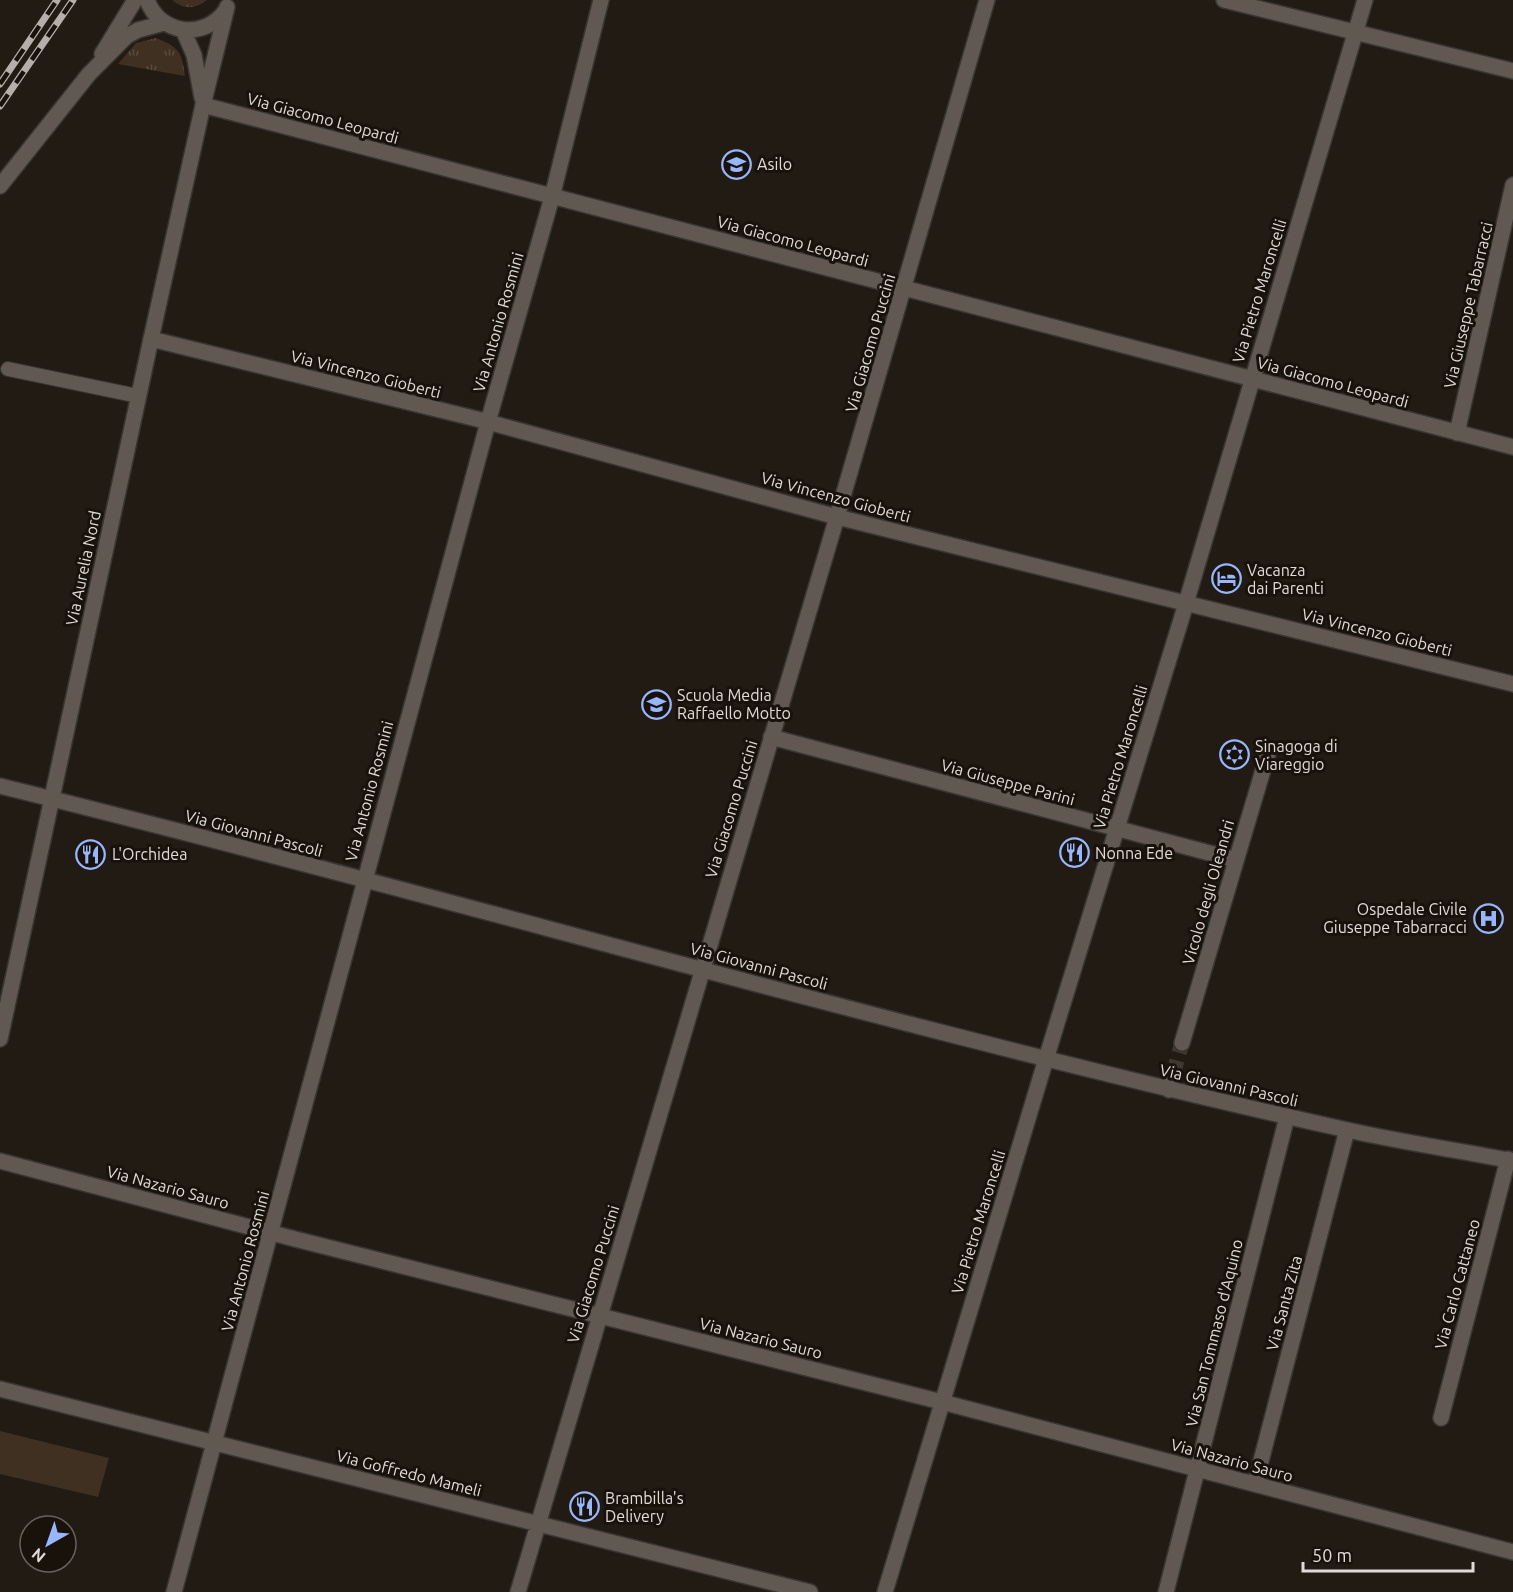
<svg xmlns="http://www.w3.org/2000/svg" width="1513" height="1592" font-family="Ubuntu,sans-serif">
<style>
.grass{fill:url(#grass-tufts)}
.pitch{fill:#3f3021}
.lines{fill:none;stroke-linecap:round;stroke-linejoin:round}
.street-tunnel{stroke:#3e3831;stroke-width:15;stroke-dasharray:15 8;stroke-linecap:butt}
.lane-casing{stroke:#393531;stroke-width:16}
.street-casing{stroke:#393531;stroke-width:18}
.secondary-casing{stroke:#393531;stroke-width:18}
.lane{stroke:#605851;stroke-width:14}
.street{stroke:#605851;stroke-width:15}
.secondary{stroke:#605851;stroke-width:15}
.rail-casing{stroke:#b4afaa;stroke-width:7}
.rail{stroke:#18120b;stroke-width:4.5;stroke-dasharray:14;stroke-linecap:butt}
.labels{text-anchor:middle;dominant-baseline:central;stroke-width:6;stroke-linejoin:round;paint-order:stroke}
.street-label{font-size:16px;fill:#e0dbd7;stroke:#18120b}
.poi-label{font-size:16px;fill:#e0dbd7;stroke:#18120b;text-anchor:start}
</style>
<defs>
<pattern id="grass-tufts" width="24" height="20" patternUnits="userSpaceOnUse" patternTransform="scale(1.5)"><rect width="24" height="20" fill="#3f3021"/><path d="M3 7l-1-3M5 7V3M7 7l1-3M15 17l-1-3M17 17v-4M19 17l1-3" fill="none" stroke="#5a4d40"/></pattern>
</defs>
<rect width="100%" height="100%" fill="#211b14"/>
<path class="grass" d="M172,0H207C196,9 184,10 172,0Z
M156,38C179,47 182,52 185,76L118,64L136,43Z"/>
<path class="pitch" d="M0,1431L109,1458L98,1497L0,1474Z"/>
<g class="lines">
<path class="street-tunnel" d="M1173,1075L1182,1043"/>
<defs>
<path id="lane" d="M8,369L138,396"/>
<path id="street" d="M1224,0L1513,71
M203,105L1513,447
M151,339L477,419L837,517L1513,684
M1457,433L1513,185
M771,737L1236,860
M0,786C449,896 892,1029 1343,1129C1400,1142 1457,1150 1513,1161
M1182,1043L1269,750
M1169,1090L1173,1075
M0,1161L295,1239L942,1402L1513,1552
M0,1389L810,1592
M1441,1418L1508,1159
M1255,1484L1347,1130
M174,1592L488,422L552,197L601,0
M518,1592L837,517L987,0
M885,1592L1046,1059L1181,620L1365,0
M1166,1592L1287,1117"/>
<path id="secondary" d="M147,0C160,35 205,40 226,10
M183,30L194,55L202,98
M102,54L135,0
M0,186L89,74L127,36L138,30L164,23
M0,1039L151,339L203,105L227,7"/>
</defs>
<use href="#lane" class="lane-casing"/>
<use href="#street" class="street-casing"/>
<use href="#secondary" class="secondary-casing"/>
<use href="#lane" class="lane"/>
<use href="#street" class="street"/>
<use href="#secondary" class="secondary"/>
<defs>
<path id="rail" d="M0,84L57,0
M0,106L73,0"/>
</defs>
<use href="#rail" class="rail-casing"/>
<use href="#rail" class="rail"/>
</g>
<defs>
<symbol id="school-ring" viewBox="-11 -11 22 22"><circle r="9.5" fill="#18120b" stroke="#96b6fd" stroke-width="1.5"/><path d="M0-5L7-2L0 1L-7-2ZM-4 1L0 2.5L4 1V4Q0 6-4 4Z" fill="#96b6fd"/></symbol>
<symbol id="hotel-ring" viewBox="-11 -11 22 22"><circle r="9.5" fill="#18120b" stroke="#96b6fd" stroke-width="1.5"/><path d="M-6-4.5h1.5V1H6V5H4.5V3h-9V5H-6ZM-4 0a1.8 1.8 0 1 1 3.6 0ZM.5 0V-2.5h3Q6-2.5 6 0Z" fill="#96b6fd"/></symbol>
<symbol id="synagogue-ring" viewBox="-11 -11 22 22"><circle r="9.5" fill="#18120b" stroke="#96b6fd" stroke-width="1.5"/><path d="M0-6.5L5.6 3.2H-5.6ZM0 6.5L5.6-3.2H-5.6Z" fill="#96b6fd"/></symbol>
<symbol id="restaurant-ring" viewBox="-11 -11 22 22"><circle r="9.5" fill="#18120b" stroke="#96b6fd" stroke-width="1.5"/><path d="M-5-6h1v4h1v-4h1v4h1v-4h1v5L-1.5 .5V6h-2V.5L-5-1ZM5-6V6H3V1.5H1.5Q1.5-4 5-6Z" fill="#96b6fd"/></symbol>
<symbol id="hospital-ring" viewBox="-11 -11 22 22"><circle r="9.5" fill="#18120b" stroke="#96b6fd" stroke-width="1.5"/><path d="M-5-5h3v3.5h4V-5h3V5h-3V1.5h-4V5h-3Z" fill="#96b6fd"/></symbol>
</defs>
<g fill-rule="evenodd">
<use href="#school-ring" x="720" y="148" width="33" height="33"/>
<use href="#hotel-ring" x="1210" y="562" width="33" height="33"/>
<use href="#school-ring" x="640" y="688" width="33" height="33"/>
<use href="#synagogue-ring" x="1218" y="738" width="33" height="33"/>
<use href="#restaurant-ring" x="1058" y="836" width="33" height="33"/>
<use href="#restaurant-ring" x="74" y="838" width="33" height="33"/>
<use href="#hospital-ring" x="1472" y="902" width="33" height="33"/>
<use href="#restaurant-ring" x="568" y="1490" width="33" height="33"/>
</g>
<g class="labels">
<g class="street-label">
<text transform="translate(323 118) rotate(15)">Via Giacomo Leopardi</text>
<text transform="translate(793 241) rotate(15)">Via Giacomo Leopardi</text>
<text transform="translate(1259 291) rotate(-73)">Via Pietro Maroncelli</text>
<text transform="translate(1468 305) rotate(-77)">Via Giuseppe Tabarracci</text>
<text transform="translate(498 322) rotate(-74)">Via Antonio Rosmini</text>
<text transform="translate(870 343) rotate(-74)">Via Giacomo Puccini</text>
<text transform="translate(366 374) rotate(14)">Via Vincenzo Gioberti</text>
<text transform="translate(1333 382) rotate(15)">Via Giacomo Leopardi</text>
<text transform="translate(836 497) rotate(15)">Via Vincenzo Gioberti</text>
<text transform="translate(83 568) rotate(-78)">Via Aurelia Nord</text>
<text transform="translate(1377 632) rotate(14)">Via Vincenzo Gioberti</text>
<text transform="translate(1120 757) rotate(-73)">Via Pietro Maroncelli</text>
<text transform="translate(1008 782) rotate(15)">Via Giuseppe Parini</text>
<text transform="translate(369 791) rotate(-75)">Via Antonio Rosmini</text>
<text transform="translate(731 809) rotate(-73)">Via Giacomo Puccini</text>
<text transform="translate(254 833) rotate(15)">Via Giovanni Pascoli</text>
<text transform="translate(1208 892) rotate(-74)">Vicolo degli Oleandri</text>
<text transform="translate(759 966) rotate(15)">Via Giovanni Pascoli</text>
<text transform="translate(1229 1085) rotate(13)">Via Giovanni Pascoli</text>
<text transform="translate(168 1187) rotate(15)">Via Nazario Sauro</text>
<text transform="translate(978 1222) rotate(-73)">Via Pietro Maroncelli</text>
<text transform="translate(245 1261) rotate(-75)">Via Antonio Rosmini</text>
<text transform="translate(593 1274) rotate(-73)">Via Giacomo Puccini</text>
<text transform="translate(1457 1284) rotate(-75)">Via Carlo Cattaneo</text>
<text transform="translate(1284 1303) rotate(-75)">Via Santa Zita</text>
<text transform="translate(1214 1333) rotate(-76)">Via San Tommaso d'Aquino</text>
<text transform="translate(761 1338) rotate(14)">Via Nazario Sauro</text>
<text transform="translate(1232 1460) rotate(15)">Via Nazario Sauro</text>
<text transform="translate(409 1473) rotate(14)">Via Goffredo Mameli</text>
</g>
<g class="poi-label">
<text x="757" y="164">Asilo</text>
<text x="1247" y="570">Vacanza<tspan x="1247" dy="18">dai Parenti</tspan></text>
<text x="677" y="695">Scuola Media<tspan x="677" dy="18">Raffaello Motto</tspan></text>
<text x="1255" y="746">Sinagoga di<tspan x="1255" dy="18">Viareggio</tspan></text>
<text x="1095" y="853">Nonna Ede</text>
<text x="112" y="854">L'Orchidea</text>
<text x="1467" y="909" text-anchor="end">Ospedale Civile<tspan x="1467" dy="18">Giuseppe Tabarracci</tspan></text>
<text x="605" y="1498">Brambilla's<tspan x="605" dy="18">Delivery</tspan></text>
</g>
</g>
<g transform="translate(48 1544) rotate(220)"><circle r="28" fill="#18120b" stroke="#68625d" stroke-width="1.5"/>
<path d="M0-4.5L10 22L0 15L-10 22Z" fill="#96b6fd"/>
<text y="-9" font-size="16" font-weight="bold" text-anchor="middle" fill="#e0dbd7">N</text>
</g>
<path d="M1303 1562v9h170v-9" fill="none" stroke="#e0dbd7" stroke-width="3"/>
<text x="1312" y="1562" font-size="18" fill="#e0dbd7" stroke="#18120b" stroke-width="4.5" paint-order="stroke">50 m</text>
</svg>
